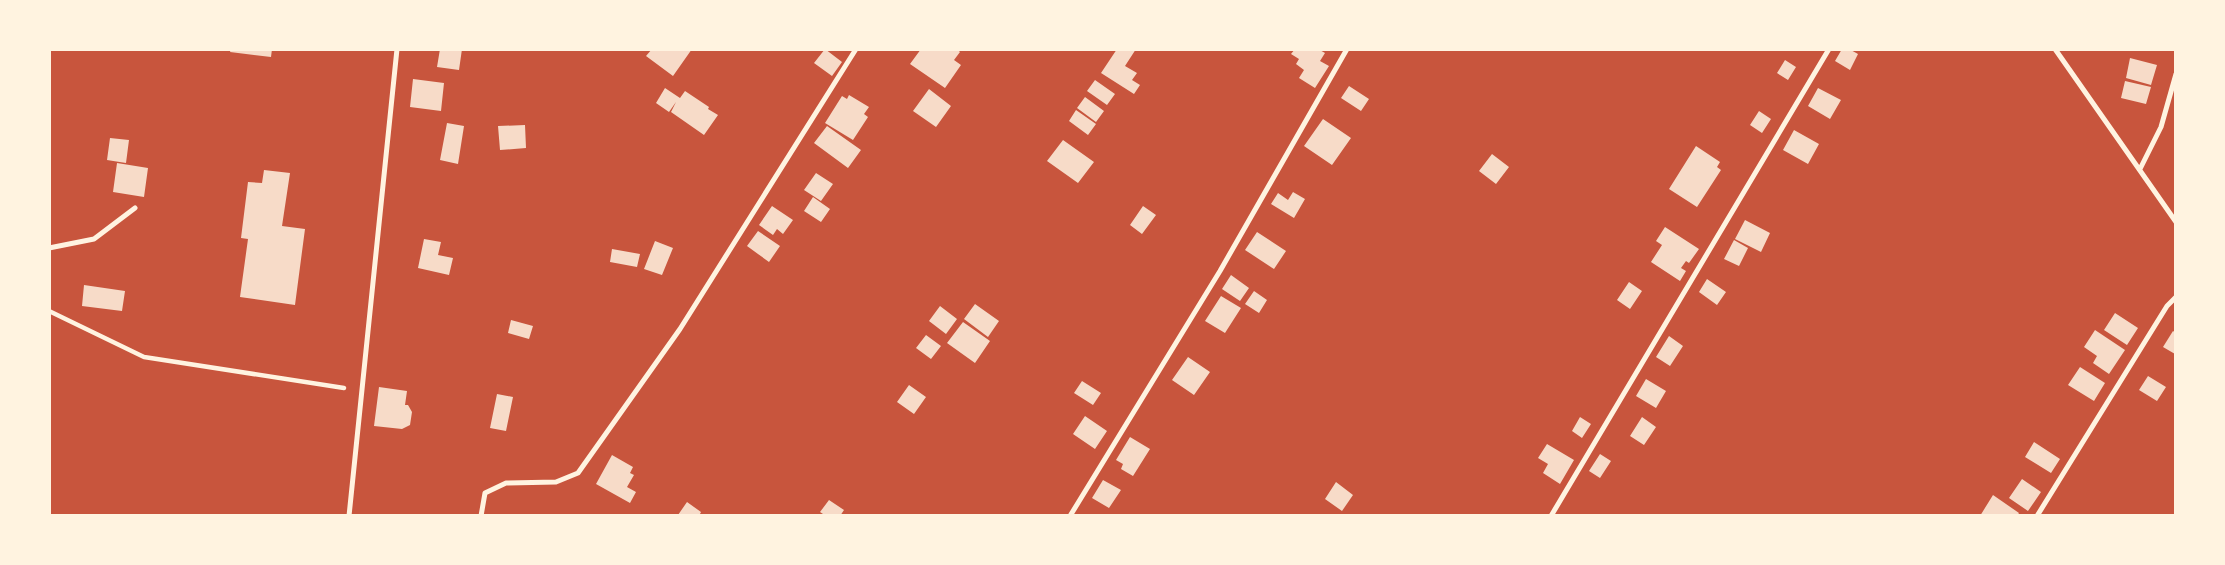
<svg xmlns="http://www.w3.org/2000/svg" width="2225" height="565" font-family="Quicksand,sans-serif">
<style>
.building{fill:#f7dbc8}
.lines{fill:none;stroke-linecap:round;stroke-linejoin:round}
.path{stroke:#fff3e0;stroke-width:4.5}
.service{stroke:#fff3e0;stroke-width:5}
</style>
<rect width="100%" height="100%" fill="#c8553d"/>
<path class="building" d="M231,49H272L271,57L230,52Z
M440,49H462L459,70L437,67Z
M652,49H692L673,76L646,56Z
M825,49L842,62L832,76L814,63Z
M921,49H957L960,52L954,60L961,65L945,88L910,64Z
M1117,49H1136L1125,66L1137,73L1132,80L1140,85L1134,94L1101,73Z
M1295,49H1318L1325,53L1320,61L1329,66L1315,88L1299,78L1304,70L1296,64L1299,59L1291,54Z
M1842,49H1849L1858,54L1850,70L1835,61Z
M2130,58L2157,65L2151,85L2126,78Z
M1785,60L1796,67L1788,80L1777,73Z
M413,79L444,83L441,111L410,107Z
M1095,80L1115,94L1107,105L1087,91Z
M2125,81L2151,87L2146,104L2121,98Z
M1349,86L1369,99L1361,111L1341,98Z
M665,88L680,98L685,91L709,107L708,109L718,115L704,135L671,112L676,102L669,112L656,103Z
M1818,88L1841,100L1830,119L1808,106Z
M929,89L951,106L936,127L913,111Z
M849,95L869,107L864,114L868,117L853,140L825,123L842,96L847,99Z
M1085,97L1104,111L1096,122L1077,108Z
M1076,110L1096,124L1088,135L1069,121Z
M1759,111L1771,119L1762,133L1750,125Z
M1323,119L1351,138L1332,165L1304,146Z
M447,123L464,126L458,164L440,160Z
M525,125L526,148L500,150L498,126Z
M827,126L861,150L848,168L814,143Z
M1794,130L1819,144L1808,164L1783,150Z
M110,138L129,140L126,163L107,160Z
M1063,140L1094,162L1078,183L1047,161Z
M1696,146L1720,162L1717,167L1721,170L1697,207L1669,189Z
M1492,154L1509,167L1496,184L1479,171Z
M117,163L148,168L144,197L113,192Z
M264,170L290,173L282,226L305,229L295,305L240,297L248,239L241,238L248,182L262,183Z
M816,173L833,184L821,201L804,190Z
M1293,192L1305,199L1294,218L1271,204L1278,193L1288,200Z
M813,197L830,209L821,222L804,211Z
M772,206L793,220L783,234L777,229L773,235L759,225Z
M1143,206L1156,215L1142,234L1130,225Z
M1745,220L1770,233L1761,252L1735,239Z
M1665,227L1699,249L1689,263L1686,261L1681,268L1686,271L1680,281L1651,262L1662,245L1656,241Z
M758,231L780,246L769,262L747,246Z
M1257,232L1286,251L1274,269L1245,250Z
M424,239L441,242L438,255L453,258L449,275L418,268Z
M1734,240L1748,248L1739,266L1724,259Z
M655,241L673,248L662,275L644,269Z
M612,249L640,254L637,267L610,262Z
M1231,275L1249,288L1240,301L1222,289Z
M1707,279L1726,292L1717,305L1699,292Z
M1629,282L1642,291L1630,309L1617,300Z
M84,285L125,291L122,311L82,306Z
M1254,291L1267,300L1259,313L1245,304Z
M1221,296L1241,308L1225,333L1205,321Z
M975,304L999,321L988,337L964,319Z
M940,306L957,319L946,334L929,321Z
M2115,313L2138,328L2127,345L2104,330Z
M511,320L533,326L529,339L508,333Z
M963,322L990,341L975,363L947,343Z
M2095,330L2125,350L2109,374L2093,363L2097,356L2084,347Z
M2173,331L2176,333L2175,354L2163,347Z
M926,335L941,346L931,359L916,348Z
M1669,336L1683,346L1670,366L1656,357Z
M1188,357L1210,372L1194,395L1172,380Z
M2080,367L2105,383L2094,401L2068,385Z
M2148,376L2166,387L2157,401L2139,390Z
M1646,379L1666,391L1656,408L1636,396Z
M1082,381L1101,393L1093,405L1074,393Z
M909,385L926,397L914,414L897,402Z
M379,387L407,391L405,405H408L412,412L410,425L402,429L374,426Z
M497,394L513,397L506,431L490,428Z
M1085,416L1107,431L1095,449L1073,434Z
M1580,417L1591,424L1582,438L1572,431Z
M1642,417L1656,427L1644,445L1630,436Z
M1130,437L1150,449L1133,476L1121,469L1123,464L1116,460Z
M2034,442L2060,459L2051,473L2025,457Z
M1547,444L1574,460L1560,484L1543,473L1548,464L1538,458Z
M1600,454L1611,461L1600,478L1589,471Z
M612,455L633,467L630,473L634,475L627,487L636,492L630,503L596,484Z
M2022,479L2041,492L2028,511L2009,498Z
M1103,480L1121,490L1109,508L1092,498Z
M1336,482L1353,495L1342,511L1325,499Z
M1993,495L2019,513L2017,516H1995L1992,514L1990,516H1980Z
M829,500L844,510L840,516H826L820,512Z
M687,502L701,512L699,516L678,515Z"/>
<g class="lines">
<path class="path" d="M49,311L144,357L344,388"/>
<path class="service" d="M2055,49L2176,222
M2140,169L2161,127L2176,74
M49,248L94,239L135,208
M349,516L397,49
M481,516L485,493L506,483L556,482L578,473L680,329L856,49
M1070,516L1220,271L1347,49
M1551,516L1829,49
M2037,516L2167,306L2176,297"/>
</g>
<rect width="2225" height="565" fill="none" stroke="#fff3e0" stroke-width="102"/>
</svg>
